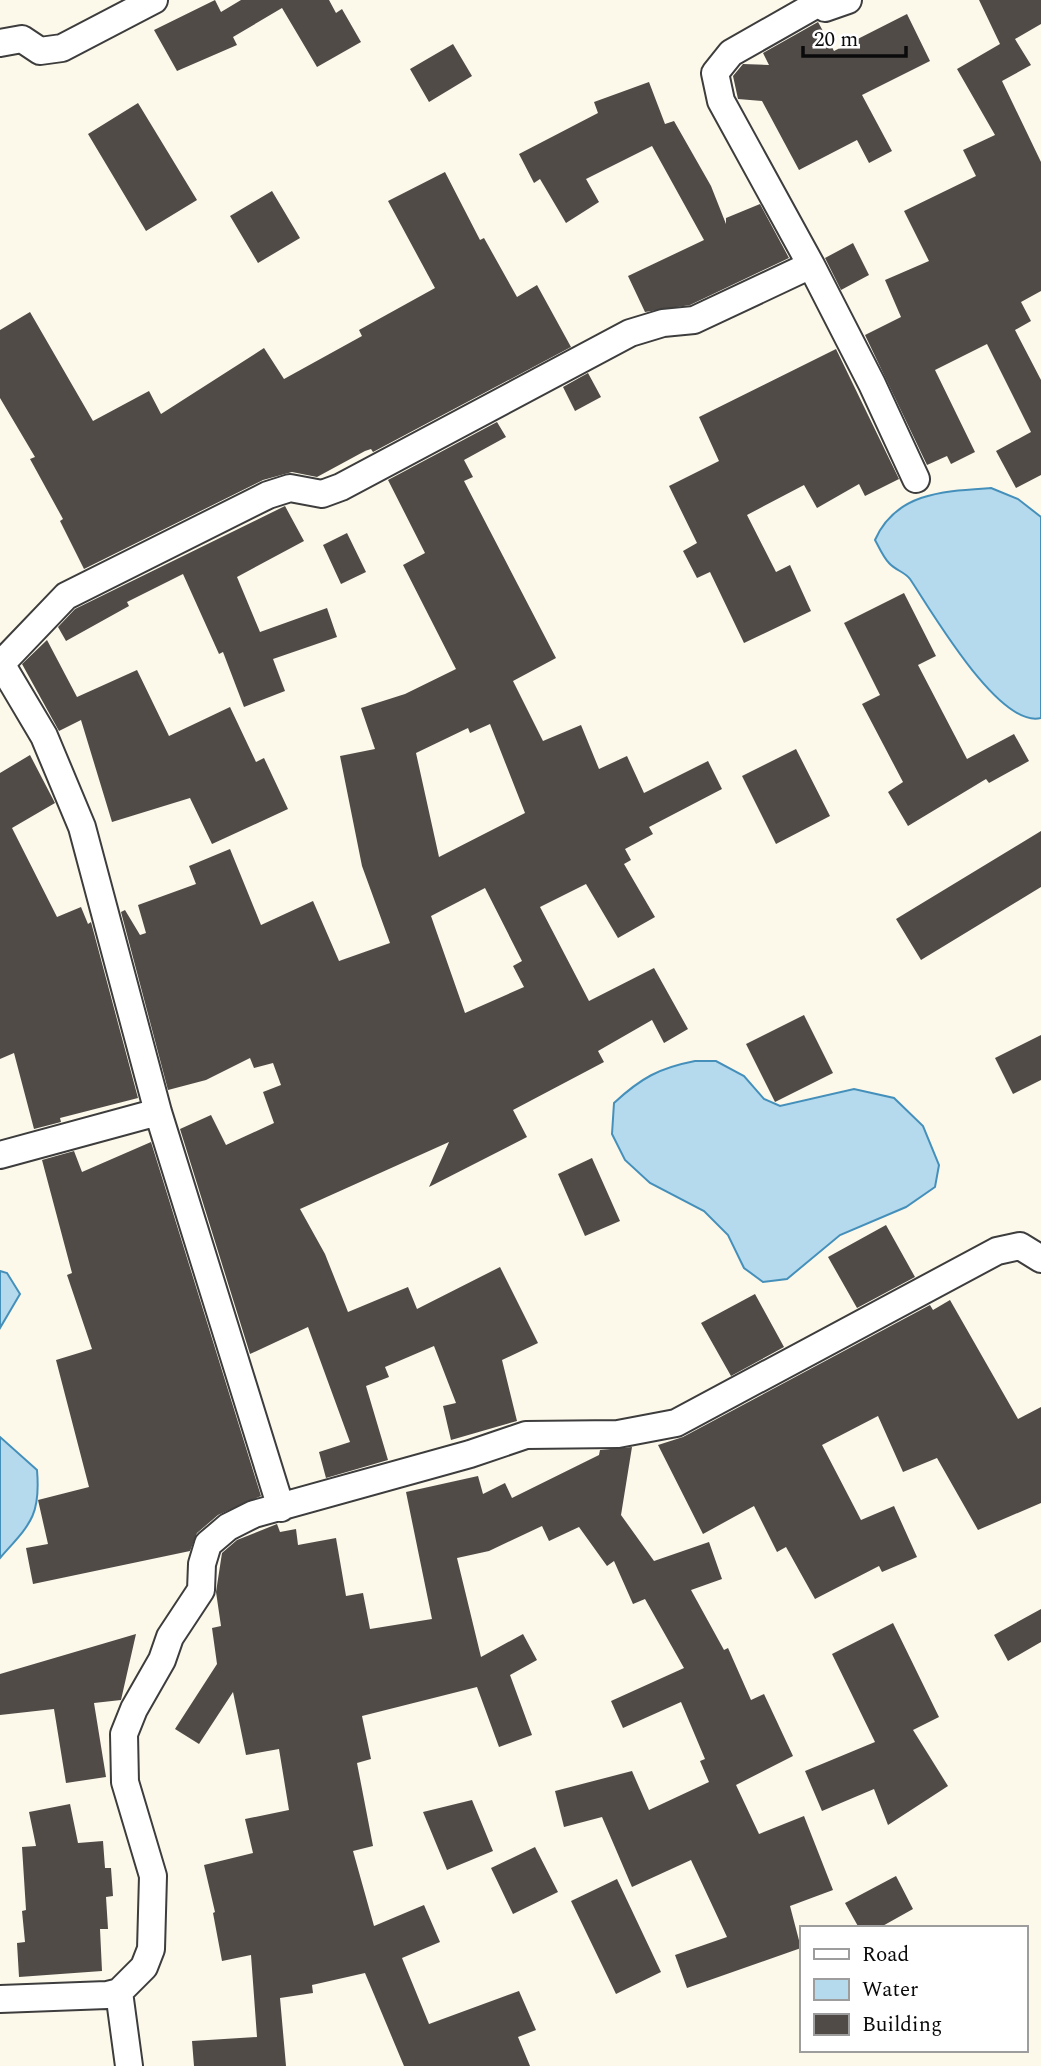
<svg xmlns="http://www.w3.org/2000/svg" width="1041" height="2066" font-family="Spectral,serif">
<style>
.water{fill:#b5daed;stroke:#4590bb;stroke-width:2}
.building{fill:#514b48;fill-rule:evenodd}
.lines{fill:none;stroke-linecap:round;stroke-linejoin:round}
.minor-casing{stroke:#3d3d3d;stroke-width:30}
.minor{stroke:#fff;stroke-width:26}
</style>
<rect width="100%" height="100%" fill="#fcf8ea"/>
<path class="water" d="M991,488L1018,499L1041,517V718C999,729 931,610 910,579C905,572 895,570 889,563C883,557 879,547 875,540C896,492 945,491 991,488Z
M695,1061H716L744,1076L764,1099L780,1106L854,1089L894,1098L923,1126L939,1165L935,1187L906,1207L840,1235L787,1279L763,1282L744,1268L728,1235L704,1211L650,1183L625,1160L612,1134L614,1103C641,1078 659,1068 695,1061Z
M0,1271L7,1273L20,1294L0,1328Z
M0,1437L37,1470C41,1517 29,1525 0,1558Z"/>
<path class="building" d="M215,0L221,12L241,0H329L336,13L342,9L361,42L317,67L282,8L233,37L237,45L177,71L154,30Z
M979,0H1041V24L1015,39L1031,65L1002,81L1041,162V291L1021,302L1031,321L1015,330L1041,380V475L1016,488L996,451L1031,432L987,344L935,370L975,452L951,464L947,456L927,465L865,335L901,317L885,280L929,261L904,211L976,176L963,150L995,135L957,69L1000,44Z
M907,14L930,61L862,95L892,151L869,163L857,140L799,170L762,101L738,99L733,76L743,64L769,65L763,53L818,22L834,51Z
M453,44L472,76L429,102L410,69Z
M649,82L665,124L674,121L711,186L726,224V218L760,204L789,258L690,305L645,312L628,276L704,240L652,146L586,179L599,202L566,223L540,179L534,183L519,154L598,113L594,102Z
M138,103L197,200L146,231L88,134Z
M445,172L480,240L484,238L517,297L537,285L571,347L373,452L371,449L365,451L317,477L292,472L263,480L84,569L60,521L63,519L30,459L35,457L0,398V330L30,312L93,421L149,391L161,414L264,348L284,379L362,336L359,330L435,288L388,201Z
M272,191L300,238L258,263L230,216Z
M853,243L869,275L841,290L825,258Z
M836,349L899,479L865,496L859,484L817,508L804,485L747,515L776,572L790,565L811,611L744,643L710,572L697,578L683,551L697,543L669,486L719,461L699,417Z
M588,373L601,397L575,411L563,387Z
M497,422L506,437L464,460L473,477L464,481L556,658L513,681L543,741L581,725L599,769L627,756L644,793L708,761L722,789L649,827L653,834L625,849L631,860L624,864L655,917L618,938L586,884L540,907L589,1001L654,968L688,1029L664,1043L652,1020L598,1051L604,1062L513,1110L527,1137L429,1187L449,1142L300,1209L325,1254L348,1312L408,1287L417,1309L500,1267L538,1343L502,1360L517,1421L451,1440L443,1406L456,1403L434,1346L385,1367L389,1377L366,1386L388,1460L326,1478L319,1452L350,1442L308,1327L250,1354L180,1129L211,1115L226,1145L274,1123L263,1092L281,1085L273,1063L254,1068L250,1058L206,1080L168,1090L121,912L125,910L140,935L146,933L138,905L196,884L189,866L230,849L261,925L313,901L339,961L390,943L362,866L340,756L375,749L361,708L405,694L456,669L403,565L425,553L388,480ZM490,724L525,813L439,857L416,753L468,728L470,733ZM485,888L522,961L513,966L524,987L465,1013L431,916Z
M285,506L304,541L237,577L260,632L327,608L337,637L273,659L285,691L244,707L223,652L219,654L183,574L127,602L129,606L66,641L58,627L75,609Z
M347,533L366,572L341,584L323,545Z
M904,593L936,656L918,665L967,759L1014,734L1029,761L989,783L986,779L908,826L888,792L903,782L862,704L880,695L844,623Z
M47,640L77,697L137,670L169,736L230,707L256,762L264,758L288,809L212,844L190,798L112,822L81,720L59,731L22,664Z
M796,749L830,816L776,844L742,776Z
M30,755L55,803L12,828L57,917L81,907L88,924L91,922L138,1098L60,1118L61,1122L34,1129L14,1053L0,1059V773Z
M1041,831V887L921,960L896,919Z
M804,1015L833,1073L775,1102L746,1044Z
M1041,1035V1080L1013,1094L995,1058Z
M151,1142L261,1496L218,1515L197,1533L190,1551L33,1584L26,1548L48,1544L38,1500L89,1487L56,1360L92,1349L67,1275L72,1273L42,1160L74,1151L82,1172Z
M592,1158L620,1221L585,1236L558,1174Z
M886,1225L915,1277L857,1308L828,1257Z
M755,1294L784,1347L731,1376L701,1323Z
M950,1300L1018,1419L1041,1407V1503L978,1530L937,1458L903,1472L878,1416L822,1445L861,1520L894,1506L917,1557L882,1572L879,1566L815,1599L786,1547L777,1552L754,1506L703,1534L658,1445L683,1437L930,1305L933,1310Z
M632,1447L621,1515L654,1561L709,1542L722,1579L691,1590L724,1650L728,1648L751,1700L764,1694L793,1756L736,1785L759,1834L804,1816L833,1890L790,1906L801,1948L687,1988L675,1955L727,1937L691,1860L632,1887L602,1817L564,1827L555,1791L632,1771L649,1810L709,1782L700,1761L705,1759L681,1702L623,1728L611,1701L684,1668L645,1599L633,1604L614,1561L607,1566L579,1527L549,1541L542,1526L489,1551L457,1558L481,1657L523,1634L537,1660L510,1675L532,1735L499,1747L477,1687L362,1716L371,1759L357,1763L373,1846L353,1851L374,1926L424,1905L440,1942L402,1958L429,2024L519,1991L536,2030L518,2037L530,2066H404L365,1973L312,1985L313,1993L280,1998L286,2066H194L192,2041L257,2037L251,1955L222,1961L213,1913L215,1912L204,1865L253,1853L245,1819L289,1810L279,1749L246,1755L233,1692L199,1744L175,1729L217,1664L212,1628L221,1626L216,1592L222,1553L237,1540L277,1524L280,1532L296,1529L298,1545L336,1538L346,1596L363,1593L370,1629L432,1619L406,1492L478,1476L483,1494L505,1483L512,1498L599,1455L600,1450Z
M1041,1609V1642L1008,1661L994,1635Z
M893,1623L939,1717L913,1730L948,1786L888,1825L874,1789L822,1811L805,1771L875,1742L832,1654Z
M136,1634L121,1700L94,1703L106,1777L66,1783L54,1709L0,1715V1674Z
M472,1800L493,1851L447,1870L423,1812Z
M70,1804L78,1843L103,1841L105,1868H111L113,1896L106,1897L108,1929H100L102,1971L19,1977L17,1943L25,1942L22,1911L26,1910L22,1847L36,1846L29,1812Z
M535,1847L558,1892L513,1914L491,1868Z
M896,1876L913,1909L879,1928H859L845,1903Z
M617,1879L661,1972L616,1994L571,1901Z"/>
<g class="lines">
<defs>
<path id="minor" d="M814,0L825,8L848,0
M0,43L22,39L40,51L62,48L154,0
M811,265L872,384L916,479
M0,662L44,736L82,827L158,1112L281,1508
M0,665L66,596L268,495L290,488L322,494L341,487L630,333L663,323L694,320L811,265L721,101L715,73L731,53L819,3
M0,1155L158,1112
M119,1992L129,2066
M0,1999L107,1995L119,1992L144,1967L151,1949L153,1876L125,1782L124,1734L134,1709L162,1660L170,1637L201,1590L202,1564L208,1544L228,1527L254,1514L470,1454L526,1435L618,1434L676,1423L997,1251L1020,1246L1041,1259"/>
</defs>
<use href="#minor" class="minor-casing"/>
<use href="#minor" class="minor"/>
</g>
<rect x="800" y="1926" width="228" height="126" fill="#ffffff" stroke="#9d9d9d" stroke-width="2"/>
<rect x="814" y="1949" width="35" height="10" fill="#ffffff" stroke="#9d9d9d" stroke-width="2"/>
<text x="862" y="1961" font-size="21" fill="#0a0a0a">Road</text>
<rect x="814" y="1979" width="35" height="21" fill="#b5daed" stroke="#9d9d9d" stroke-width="2"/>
<text x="862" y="1996" font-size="21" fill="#0a0a0a">Water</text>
<rect x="814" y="2014" width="35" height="21" fill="#514b48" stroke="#9d9d9d" stroke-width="2"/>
<text x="862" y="2031" font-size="21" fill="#0a0a0a">Building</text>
<path d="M803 46v10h103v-10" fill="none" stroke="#0a0a0a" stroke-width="3.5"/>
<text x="814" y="46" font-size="21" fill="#0a0a0a" stroke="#ffffff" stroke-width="5" paint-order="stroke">20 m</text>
</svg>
